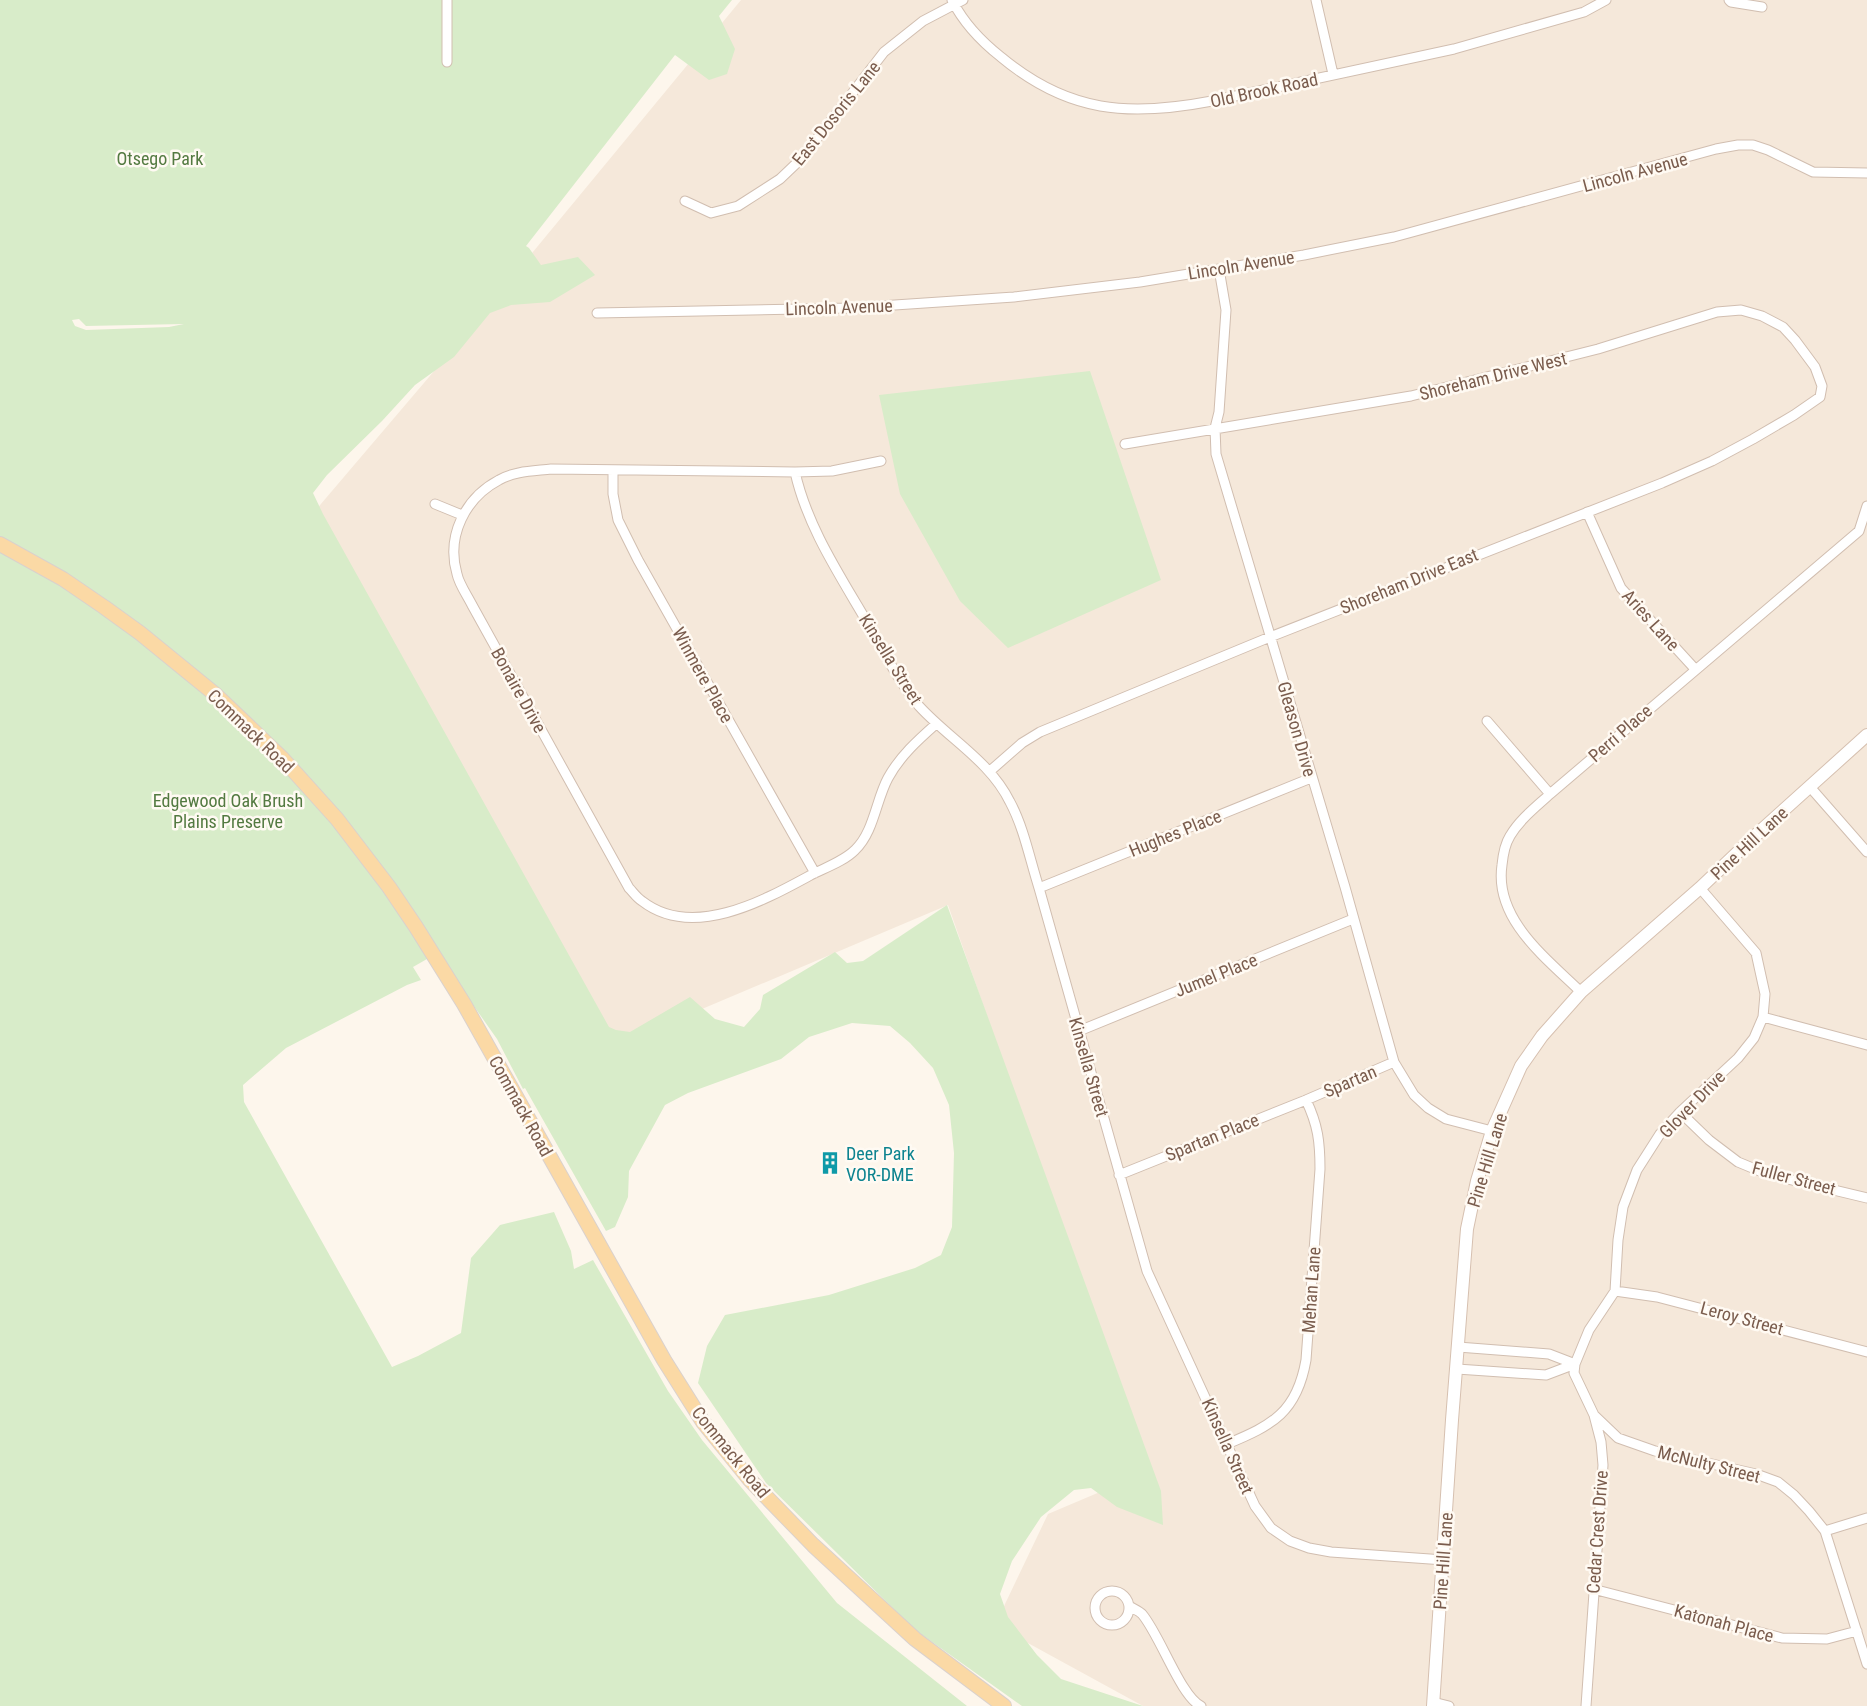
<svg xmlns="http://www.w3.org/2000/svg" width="1867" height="1706" font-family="'Roboto Condensed',sans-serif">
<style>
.residential{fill:#f5e8da}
.green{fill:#d8ecc9;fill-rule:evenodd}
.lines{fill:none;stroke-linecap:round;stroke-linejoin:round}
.street-casing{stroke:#d1beb0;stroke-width:11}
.secondary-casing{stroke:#d6c0b0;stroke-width:14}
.primary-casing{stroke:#dad1cd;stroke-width:16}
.street{stroke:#fff;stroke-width:9}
.secondary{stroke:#fff;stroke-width:12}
.primary{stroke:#fbd9a5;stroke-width:14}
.labels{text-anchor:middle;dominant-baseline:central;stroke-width:5;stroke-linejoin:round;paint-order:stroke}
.street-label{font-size:18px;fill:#7a5c4d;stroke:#fffaf3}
.park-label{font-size:18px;fill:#537a41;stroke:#fffaf3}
.culture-label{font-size:18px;fill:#0d838f;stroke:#fffaf3;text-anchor:start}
</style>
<rect width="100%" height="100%" fill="#fdf6ec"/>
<path class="residential" d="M741,0H1867V1706H1143L995,1625L1048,1514L1147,1472L948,905L605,1050L309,518L452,350Z"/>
<path class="green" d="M0,0H732L719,16L735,49L727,74L709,80L675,55L526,246L529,248L541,265L578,257L595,275L550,302L511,305L490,313L454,357L415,385L382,421L327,475L313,493L323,514L609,1027L616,1030L630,1032L690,997L715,1019L744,1027L760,1009L763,995L835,952L847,963L863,961L947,905L1161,1491L1163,1525L1117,1507L1091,1488L1074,1490L1041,1517L1012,1561L1000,1594L1008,1617L1037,1655L1061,1679L1143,1706H1022L914,1629L766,1483L698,1383L707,1346L725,1315L829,1295L915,1268L941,1255L952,1227L954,1153L949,1105L933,1068L910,1043L890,1026L852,1023L809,1037L781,1059L688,1093L665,1105L629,1171L628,1197L615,1227L606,1231L525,1088L523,1089L497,1039L440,958L427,959L413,967L421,980L407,985L286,1048L243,1085L244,1102L392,1367L418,1356L461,1333L471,1258L500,1225L554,1212L571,1251L574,1269L593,1260L668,1391L702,1440L837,1603L967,1706H0ZM79,319L86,326L184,324L169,327L86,330L75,326L72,320Z
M1090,371L1161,580L1008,648L960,601L900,494L879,395Z"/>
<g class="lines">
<defs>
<path id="street" d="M447,0V62
M952,0C963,22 982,42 1001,57C1068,113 1129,117 1212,101L1454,49L1584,12L1606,0
M1316,0L1333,74
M1729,0L1731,2L1762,7
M685,201L711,213L738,206L780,179L802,158L884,52L923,21L963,0
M1219,269L1226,310L1219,412L1215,428L1216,454L1345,887L1394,1062L1414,1095L1428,1108L1446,1119L1492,1131
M597,313L850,308L1014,297L1140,282L1304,255L1394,237L1716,149L1738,145H1753L1768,150L1813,172L1867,173
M881,461L832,471L795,472L551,469C535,471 514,471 499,480C465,498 446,536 457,574C459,584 467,595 472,605L629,888C633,892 637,898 642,901C692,940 763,901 809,876C824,868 843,862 855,850C874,832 876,800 888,778C900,756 918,740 936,724
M613,470V494L618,520L638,560L815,873
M795,472C807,526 839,574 867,622C883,650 898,681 919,706C949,739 990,761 1010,802C1024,828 1030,860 1039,888L1147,1271L1255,1506L1271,1528L1290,1541L1309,1548L1331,1552L1444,1560
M435,504L462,515
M1587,512L1621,588L1695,669
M1487,721L1550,794
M990,771L1022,743L1040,732L1270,637L1662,483L1712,461L1753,439L1794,415L1820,397L1822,386L1815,367L1795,340L1783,327L1762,316L1741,310L1717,312L1598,349L1411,396L1125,444
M1810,787L1867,852
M1039,888L1311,778
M1581,992C1546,958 1494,919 1502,865C1503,855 1505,844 1510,836C1520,819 1536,807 1550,794L1859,531L1867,506
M1763,1017L1867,1045
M1079,1031L1353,919
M1680,1112L1709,1140L1738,1162L1767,1174L1867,1198
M1119,1175L1306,1100L1394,1062
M1615,1291L1657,1297L1867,1352
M1458,1347L1549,1354L1575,1364
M1457,1369L1546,1375L1575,1364
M1595,1416L1618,1438L1655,1451L1756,1474L1778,1482L1794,1495L1809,1511L1825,1531L1867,1664
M1227,1444C1273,1425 1297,1412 1306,1360L1320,1169C1320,1142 1318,1125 1306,1100
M1825,1531L1867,1518
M1593,1589L1782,1638L1827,1639L1857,1631
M1095 1608a17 17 0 1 1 34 0a17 17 0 1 1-34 0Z
M1129,1606C1134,1609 1139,1611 1142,1614C1160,1635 1181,1697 1201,1706
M1433,1702L1449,1706
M1586,1706L1603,1465L1601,1442L1594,1415L1574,1373L1575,1364L1589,1330L1615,1291L1618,1240L1623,1207L1637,1170L1660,1134L1680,1112L1738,1058L1754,1038L1763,1017L1765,994L1756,953L1700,888"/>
<path id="secondary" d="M1433,1706L1452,1420L1467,1229L1477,1181L1492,1131L1521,1066L1542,1036L1581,992L1700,888L1756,835L1867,735"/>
<path id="primary" d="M0,544L63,579L104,607L140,633L216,695L282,758L337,819L389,887L416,927L464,1004L664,1360L703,1422L750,1480L813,1545L915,1639L1004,1706"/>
</defs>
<use href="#street" class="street-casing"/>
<use href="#secondary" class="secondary-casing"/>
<use href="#primary" class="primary-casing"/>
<use href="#street" class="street"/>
<use href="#secondary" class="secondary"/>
<use href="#primary" class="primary"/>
</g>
<defs>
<symbol id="building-bare" viewBox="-9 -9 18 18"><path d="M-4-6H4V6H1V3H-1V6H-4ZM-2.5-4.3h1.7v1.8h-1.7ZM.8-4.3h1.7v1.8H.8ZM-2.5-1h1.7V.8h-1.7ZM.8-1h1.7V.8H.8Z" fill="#0f9aa8" stroke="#fffaf3" stroke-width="2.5" paint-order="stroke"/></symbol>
</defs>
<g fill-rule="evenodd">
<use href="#building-bare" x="814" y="1147" width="32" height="32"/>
</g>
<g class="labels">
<g class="street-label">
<text transform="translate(1264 90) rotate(-12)">Old Brook Road</text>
<text transform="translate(836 113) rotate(-51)">East Dosoris Lane</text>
<text transform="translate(1635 172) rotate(-15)">Lincoln Avenue</text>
<text transform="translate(1241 265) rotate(-9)">Lincoln Avenue</text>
<text transform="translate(839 307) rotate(-2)">Lincoln Avenue</text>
<text transform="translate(1493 376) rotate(-14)">Shoreham Drive West</text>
<text transform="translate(1409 581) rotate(-22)">Shoreham Drive East</text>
<text transform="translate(1651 620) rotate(48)">Aries Lane</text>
<text transform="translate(891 659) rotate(58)">Kinsella Street</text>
<text transform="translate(703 675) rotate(61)">Winmere Place</text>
<text transform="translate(519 690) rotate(61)">Bonaire Drive</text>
<text transform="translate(1297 729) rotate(74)">Gleason Drive</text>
<text transform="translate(251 731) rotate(44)">Commack Road</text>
<text transform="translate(1620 733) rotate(-41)">Perri Place</text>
<text transform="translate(1175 833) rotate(-22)">Hughes Place</text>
<text transform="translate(1749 843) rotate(-43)">Pine Hill Lane</text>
<text transform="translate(1216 975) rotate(-22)">Jumel Place</text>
<text transform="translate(1089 1067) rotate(74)">Kinsella Street</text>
<text transform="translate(1350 1081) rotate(-23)">Spartan</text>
<text transform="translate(1692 1104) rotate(-46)">Glover Drive</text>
<text transform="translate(521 1106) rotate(61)">Commack Road</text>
<text transform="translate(1212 1137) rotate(-22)">Spartan Place</text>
<text transform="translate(1487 1160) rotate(-73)">Pine Hill Lane</text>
<text transform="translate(1794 1178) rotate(15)">Fuller Street</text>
<text transform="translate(1311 1290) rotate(-86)">Mehan Lane</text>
<text transform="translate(1742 1318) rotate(15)">Leroy Street</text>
<text transform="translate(1228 1446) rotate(66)">Kinsella Street</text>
<text transform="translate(731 1452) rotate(51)">Commack Road</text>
<text transform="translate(1709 1464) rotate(14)">McNulty Street</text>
<text transform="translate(1597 1532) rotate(-86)">Cedar Crest Drive</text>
<text transform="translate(1443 1561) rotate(-86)">Pine Hill Lane</text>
<text transform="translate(1724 1623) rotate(15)">Katonah Place</text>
</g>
<g class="park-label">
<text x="160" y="158">Otsego Park</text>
<text x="228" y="800">Edgewood Oak Brush<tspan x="228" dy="21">Plains Preserve</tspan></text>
</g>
<g class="culture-label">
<text x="846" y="1153">Deer Park<tspan x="846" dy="21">VOR-DME</tspan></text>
</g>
</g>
</svg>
